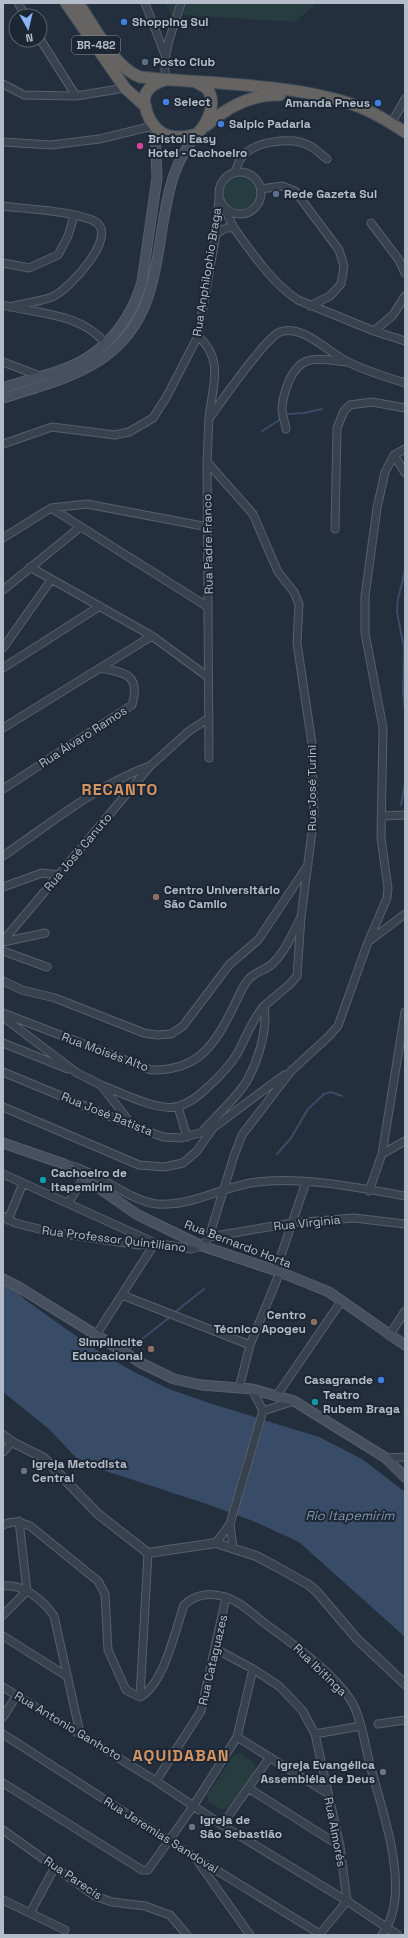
<svg xmlns="http://www.w3.org/2000/svg" width="408" height="1938" font-family="'Space Grotesk',sans-serif">
<style>
.green{fill:#263c3f}
.water{fill:#394c67}
.lines{fill:none;stroke-linecap:round;stroke-linejoin:round}
.stream{stroke:#394c67;stroke-width:2}
.minor-casing{stroke:#565f6c;stroke-width:9}
.tertiary-casing{stroke:#565f6c;stroke-width:10}
.secondary-casing{stroke:#565f6c;stroke-width:11}
.trunk-casing{stroke:#434c59;stroke-width:13}
.minor{stroke:#38414e;stroke-width:7}
.tertiary{stroke:#38414e;stroke-width:8}
.secondary{stroke:#465061;stroke-width:9}
.trunk{stroke:#656462;stroke-width:11}
.shop-dot{fill:#3f7fe0;stroke:#1d2633;stroke-width:1.5}
.service-dot{fill:#5c6f8a;stroke:#1d2633;stroke-width:1.5}
.hotel-dot{fill:#d1479c;stroke:#1d2633;stroke-width:1.5}
.education-dot{fill:#8d6e63;stroke:#1d2633;stroke-width:1.5}
.culture-dot{fill:#0f9aa8;stroke:#1d2633;stroke-width:1.5}
.worship-dot{fill:#6b7280;stroke:#1d2633;stroke-width:1.5}
.labels{text-anchor:middle;dominant-baseline:central;stroke-width:4;stroke-linejoin:round;paint-order:stroke}
.shield{fill:#1d2633;stroke:#878f9c;stroke-width:1}
.shield-label{font-size:11px;font-weight:bold;fill:#b4bcc9}
.poi-label{font-size:12px;font-weight:bold;fill:#b4bcc9;stroke:#1d2633;text-anchor:start}
.street-label{font-size:12px;fill:#b4bcc9;stroke:#1d2633}
.water-label{font-size:13px;font-style:italic;fill:#7c92b1;stroke:#1d2633}
.district-label{font-size:16px;font-weight:bold;letter-spacing:1px;fill:#d59563;stroke:#1d2633}
</style>
<rect width="100%" height="100%" fill="#242f3e"/>
<path class="green" d="M165,3H317L295,22L171,14Z
M221 194a19 19 0 1 1 38 0a19 19 0 1 1-38 0Z
M241,1753L254,1763L256,1771L229,1808L223,1810L209,1802L207,1795L234,1755Z"/>
<path class="water" d="M3,1282L13,1287L24,1299L93,1348L132,1371L169,1389L209,1403L319,1437L362,1459L405,1492V1637L299,1542L253,1521L207,1504L81,1463L49,1429L3,1392Z"/>
<g class="lines">
<path class="stream" d="M288,414L304,413L322,409
M262,431L278,421L281,417
M405,571L398,599L397,612L404,648L403,692L405,710
M401,805L405,783
M277,1154L291,1138L308,1109L324,1094L331,1092L342,1096
M174,1313L204,1289
M127,1351L170,1317"/>
<defs>
<path id="minor" d="M18,3L26,16
M145,3L165,55
M40,39L76,96
M166,79C161,54 174,27 181,3
M3,84L24,95L76,96L125,88
M391,124L405,99
M3,142L51,145L99,139L153,126
M219 193a21 21 0 1 1 42 0a21 21 0 1 1-42 0Z
M235,172C237,168 238,162 241,158C253,141 293,136 310,146C316,149 321,155 327,159
M261,189L282,186L295,191L339,250L344,266L341,284L330,296L310,306
M3,206C26,209 74,211 94,221C121,234 69,290 52,297C39,302 24,303 10,307
M224,208L234,228
M371,223L399,260L405,273
M216,234L226,228H234C253,254 271,282 298,300L374,331L405,341
M3,263L29,268L58,255L68,236L74,216
M3,305C38,314 81,313 105,343
M374,331L393,315L405,296
M198,336C225,360 212,387 209,418C208,433 208,447 207,462L209,758
M3,362L40,376
M210,417C222,401 265,338 280,332C302,323 330,354 348,362C366,371 386,377 405,383
M286,429C285,423 283,417 282,411C282,396 291,366 307,361C319,357 334,361 346,362
M3,444L52,427L115,435L129,432L153,418L167,396L198,336L216,234L219,197
M394,455L405,473
M51,508L208,607
M335,529L337,428L344,411L350,405L372,402L405,408
M3,538L51,508L87,504L208,527
M30,567L152,636L208,677
M3,590L79,528
M3,648L51,580
M3,668L100,606
M3,728L152,636
M3,789L132,705C141,675 125,672 100,668
M381,816L405,815
M3,856C50,824 94,787 147,767
M3,887L42,873L59,875
M369,940L387,898L388,888L381,838L383,728L365,633V596L377,508L385,472L394,455L405,449
M3,941L150,766L189,731L209,718
M3,942L45,933
M3,951L47,967
M3,981L22,990L55,998L144,1033L157,1035L171,1034L183,1026L229,965L258,940L308,865
M3,1013L151,1070C198,1071 214,1046 234,1006C238,998 242,987 248,980C254,972 264,971 271,965C285,953 292,934 300,919
M3,1017L77,1073L101,1085L132,1125
M3,1043L68,1069
M3,1072L133,1126L163,1137L181,1138L203,1132
M101,1085C120,1092 160,1113 179,1106C190,1103 201,1094 209,1086C220,1076 229,1067 237,1054C246,1038 251,1021 264,1006
M3,1107L139,1165L164,1167L183,1163L197,1151L213,1128L284,1075
M178,1107L187,1137
M201,1133C214,1118 241,1094 249,1077C259,1057 268,1028 264,1006L290,984L297,976L301,917L314,816L312,744L297,643L299,604L294,592L278,572L253,514L207,462
M382,1154L405,1141
M68,1165C98,1172 131,1202 157,1204C192,1207 223,1186 257,1182C301,1176 361,1188 405,1196
M3,1174L153,1242
M369,1191L382,1154L405,1012
M68,1203L84,1178
M3,1216L15,1223L51,1232L139,1245L155,1243L191,1249L202,1246L209,1237L234,1156L242,1135L291,1071L328,1037L338,1026L368,942L405,914
M8,1220L23,1183
M209,1237L292,1223L354,1218L405,1224
M276,1270L306,1182
M122,1295L250,1345
M96,1335L155,1243
M389,1336L405,1311
M239,1388L250,1345L280,1272
M252,1389L263,1411L294,1401
M277,1395L342,1300
M3,1452L12,1442
M386,1458L405,1457
M230,1524L233,1548
M3,1525C14,1520 20,1522 30,1526L98,1581L105,1594L108,1650L126,1690L140,1697
M216,1543L230,1524L263,1411
M3,1586C23,1583 44,1601 54,1616L80,1733
M3,1615L27,1591L19,1521
M3,1636L68,1677
M216,1649L253,1669L279,1686L302,1710L315,1734L340,1846L347,1901L319,1935
M3,1687L156,1781L222,1825L347,1901L398,1935
M140,1697C164,1684 175,1631 184,1605C196,1594 209,1592 225,1597C239,1601 252,1613 263,1622C290,1642 339,1676 354,1706C362,1723 365,1744 369,1761C380,1803 399,1855 395,1898C394,1911 390,1924 382,1935
M140,1697L148,1553
M3,1717L17,1695
M378,1724L405,1720
M3,1734L169,1841L320,1934
M315,1734L361,1726
M237,1737L327,1793
M156,1781L201,1711L226,1597
M3,1783L142,1870H148L194,1805L237,1737L253,1669
M248,1788L340,1846
M222,1825L270,1757
M3,1830L95,1896L112,1902L145,1906L170,1915L187,1935
M196,1859L250,1935
M3,1900L65,1930
M30,1913L55,1867"/>
<path id="tertiary" d="M3,1435L12,1442L44,1458L98,1514L148,1553L216,1543L256,1556L277,1567L309,1585L317,1592L357,1639L405,1684"/>
<path id="secondary" d="M3,388C28,379 62,373 85,359C114,342 133,313 142,282L157,178L155,128
M3,398C64,379 125,366 148,297C156,274 159,248 163,223C169,188 174,162 197,134
M3,1143L64,1164L138,1215L202,1246L280,1272L329,1292L405,1345
M3,1279L17,1286L143,1364L174,1379L201,1385L252,1389L294,1401L386,1458L405,1477"/>
<path id="trunk" d="M66,3L125,88L146,107
M78,3C95,26 113,67 140,77C205,84 284,83 345,102C367,108 386,120 405,132
M165,80C160,82 153,84 149,89C138,100 150,125 161,132C171,139 186,137 197,134C207,124 218,103 207,89C204,86 199,84 196,82
M206,126C227,107 251,94 280,95"/>
</defs>
<use href="#minor" class="minor-casing"/>
<use href="#tertiary" class="tertiary-casing"/>
<use href="#secondary" class="secondary-casing"/>
<use href="#trunk" class="trunk-casing"/>
<use href="#minor" class="minor"/>
<use href="#tertiary" class="tertiary"/>
<use href="#secondary" class="secondary"/>
<use href="#trunk" class="trunk"/>
</g>
<g class="shop-dot">
<circle cx="124" cy="22" r="4"/>
<circle cx="166" cy="102" r="4"/>
<circle cx="378" cy="103" r="4"/>
<circle cx="221" cy="124" r="4"/>
<circle cx="381" cy="1380" r="4"/>
</g>
<g class="service-dot">
<circle cx="145" cy="62" r="4"/>
<circle cx="276" cy="194" r="4"/>
</g>
<circle class="hotel-dot" cx="140" cy="146" r="4"/>
<g class="education-dot">
<circle cx="156" cy="897" r="4"/>
<circle cx="314" cy="1322" r="4"/>
<circle cx="151" cy="1349" r="4"/>
</g>
<g class="culture-dot">
<circle cx="43" cy="1180" r="4"/>
<circle cx="315" cy="1402" r="4"/>
</g>
<g class="worship-dot">
<circle cx="24" cy="1471" r="4"/>
<circle cx="383" cy="1772" r="4"/>
<circle cx="192" cy="1827" r="4"/>
</g>
<g class="labels">
<rect class="shield" x="72" y="36" width="48" height="18" rx="3"/>
<g class="shield-label">
<text x="96" y="45">BR-482</text>
</g>
<g class="poi-label">
<text x="132" y="22">Shopping Sul</text>
<text x="153" y="62">Posto Club</text>
<text x="174" y="102">Select</text>
<text x="370" y="103" text-anchor="end">Amanda Pneus</text>
<text x="229" y="124">Salpic Padaria</text>
<text x="148" y="139">Bristol Easy<tspan x="148" dy="14">Hotel - Cachoeiro</tspan></text>
<text x="284" y="194">Rede Gazeta Sul</text>
<text x="164" y="890">Centro Universitário<tspan x="164" dy="14">São Camilo</tspan></text>
<text x="51" y="1173">Cachoeiro de<tspan x="51" dy="14">Itapemirim</tspan></text>
<text x="306" y="1315" text-anchor="end">Centro<tspan x="306" dy="14">Técnico Apogeu</tspan></text>
<text x="143" y="1342" text-anchor="end">Simplincite<tspan x="143" dy="14">Educacional</tspan></text>
<text x="373" y="1380" text-anchor="end">Casagrande</text>
<text x="323" y="1395">Teatro<tspan x="323" dy="14">Rubem Braga</tspan></text>
<text x="32" y="1464">Igreja Metodista<tspan x="32" dy="14">Central</tspan></text>
<text x="375" y="1765" text-anchor="end">Igreja Evangélica<tspan x="375" dy="14">Assembléia de Deus</tspan></text>
<text x="200" y="1820">Igreja de<tspan x="200" dy="14">São Sebastião</tspan></text>
</g>
<g class="street-label">
<text transform="translate(207 272) rotate(-81)">Rua Anphilophio Braga</text>
<text transform="translate(208 544) rotate(-91)">Rua Padre Franco</text>
<text transform="translate(83 737) rotate(-33)">Rua Álvaro Ramos</text>
<text transform="translate(312 788) rotate(-90)">Rua José Turini</text>
<text transform="translate(78 852) rotate(-50)">Rua José Canuto</text>
<text transform="translate(105 1052) rotate(20)">Rua Moisés Alto</text>
<text transform="translate(107 1114) rotate(22)">Rua José Batista</text>
<text transform="translate(307 1223) rotate(-6)">Rua Virginia</text>
<text transform="translate(114 1239) rotate(7)">Rua Professor Quintiliano</text>
<text transform="translate(238 1244) rotate(21)">Rua Bernardo Horta</text>
<text transform="translate(213 1660) rotate(-77)">Rua Cataguazes</text>
<text transform="translate(320 1670) rotate(44)">Rua Ibitinga</text>
<text transform="translate(68 1726) rotate(31)">Rua Antonio Ganhoto</text>
<text transform="translate(335 1832) rotate(79)">Rua Aimorés</text>
<text transform="translate(161 1835) rotate(32)">Rua Jeremias Sandoval</text>
<text transform="translate(73 1878) rotate(34)">Rua Parecis</text>
</g>
<g class="water-label">
<text x="350" y="1515">Rio Itapemirim</text>
</g>
<g class="district-label">
<text x="120" y="789">RECANTO</text>
<text x="181" y="1755">AQUIDABAN</text>
</g>
</g>
<rect width="408" height="1938" fill="none" stroke="#b4bcc9" stroke-width="8"/>
<g transform="translate(28 28) rotate(172)"><circle r="19" fill="#1d2633" stroke="#59626f"/>
<path d="M0-3L7 15L0 10L-7 15Z" fill="#8ab4f8"/>
<text y="-6" font-size="11" font-weight="bold" text-anchor="middle" fill="#b4bcc9">N</text>
</g>
</svg>
